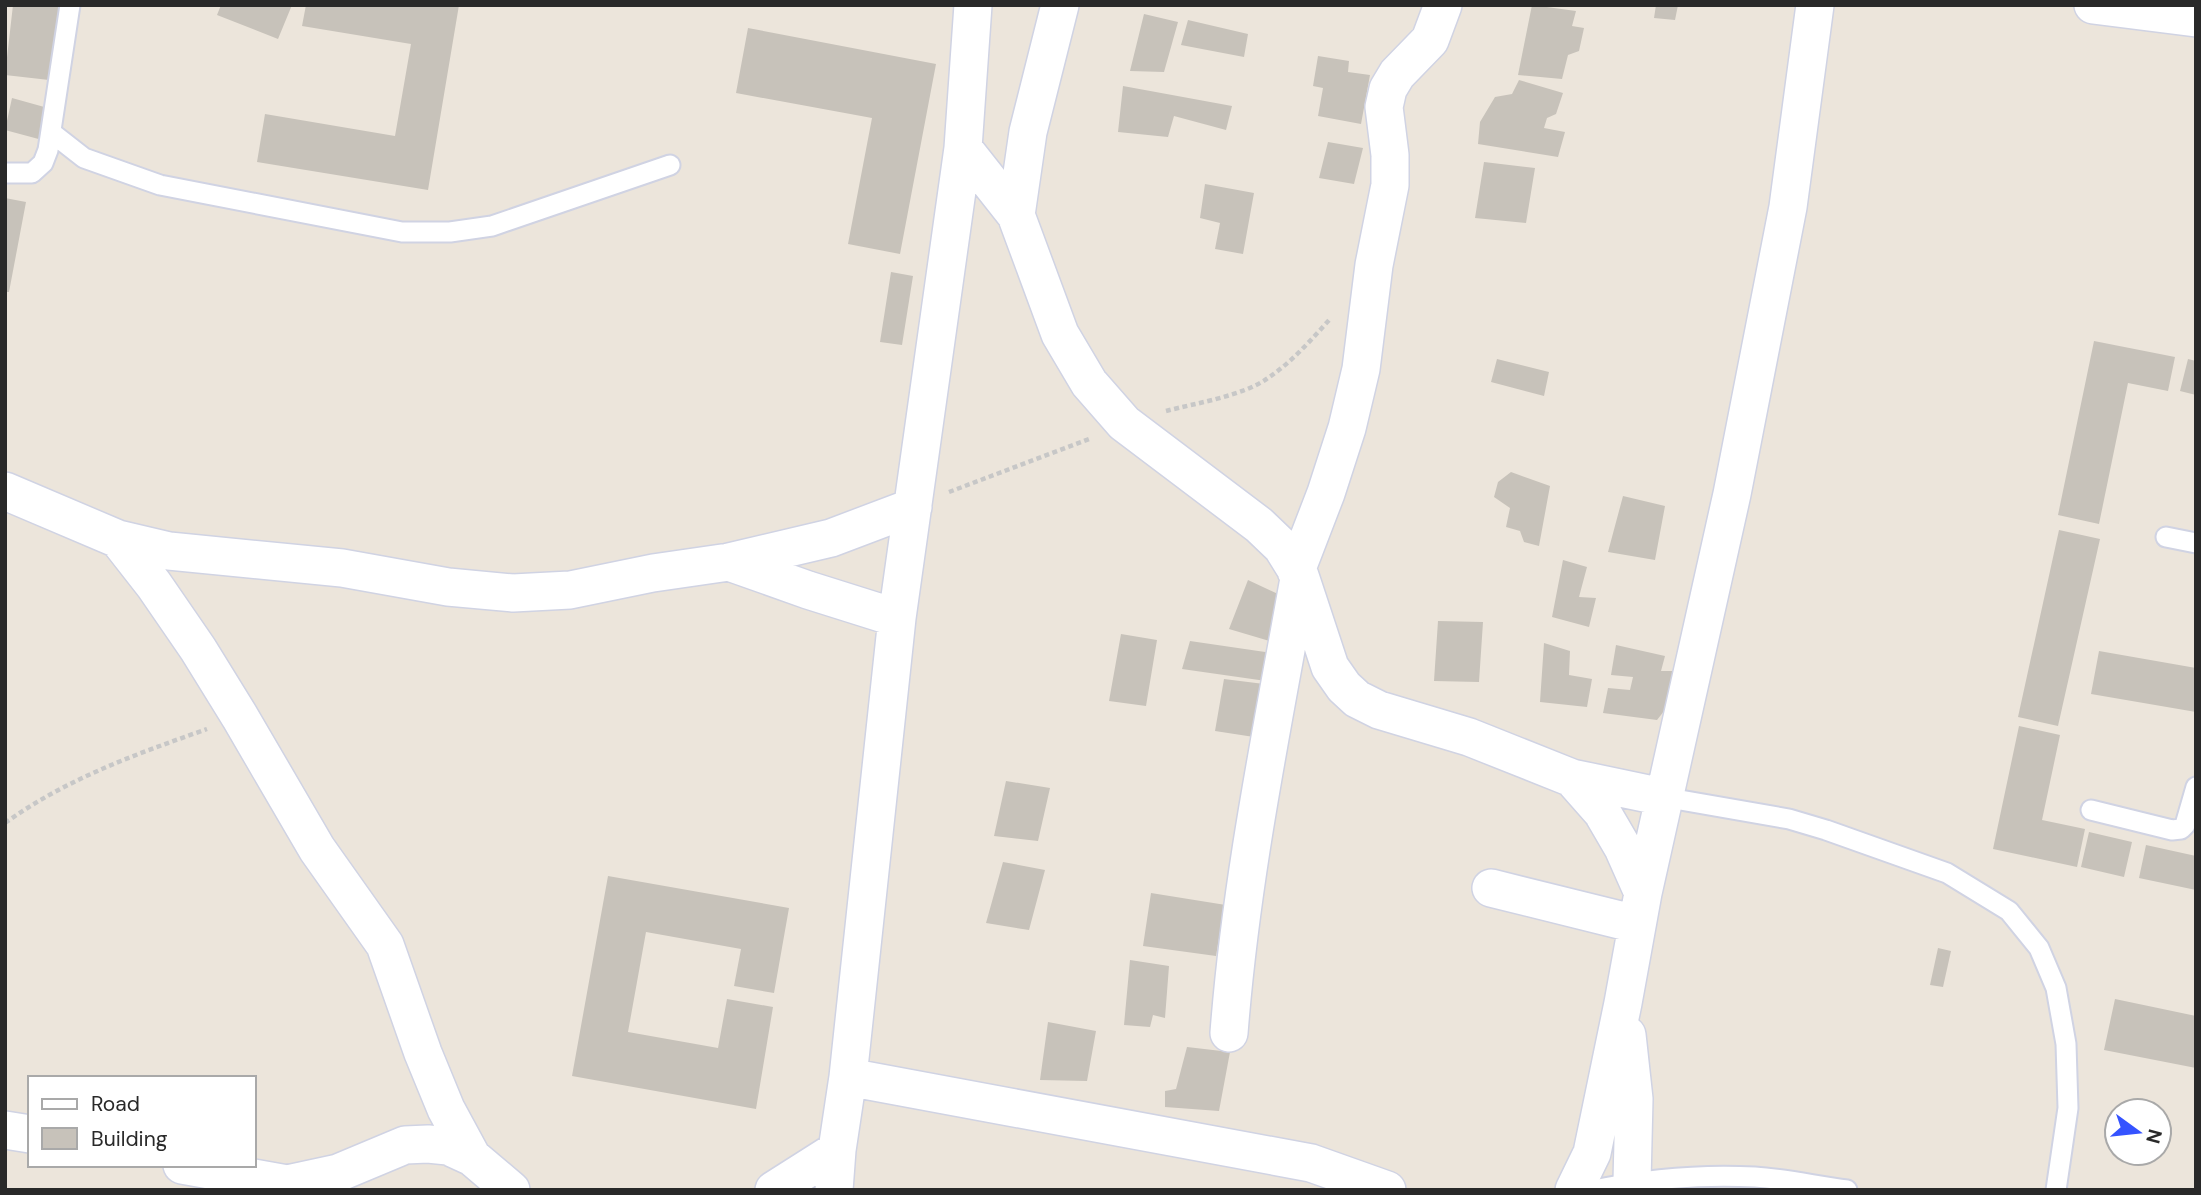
<svg xmlns="http://www.w3.org/2000/svg" width="2201" height="1195" font-family="'DM Sans',sans-serif">
<style>
.building{fill:#c7c2ba}
.lines{fill:none;stroke-linecap:round;stroke-linejoin:round}
.service-casing{stroke:#d0d3e3;stroke-width:23}
.minor-casing{stroke:#d0d3e3;stroke-width:40}
.path{stroke:#c7c7c7;stroke-width:4.5;stroke-dasharray:5 3.5;stroke-linecap:butt}
.service{stroke:#fff;stroke-width:19}
.minor{stroke:#fff;stroke-width:37}
</style>
<rect width="100%" height="100%" fill="#ece5db"/>
<path class="building" d="M13,5H66L58,81L5,75Z
M221,5H292L278,39L217,15Z
M306,5H459L428,190L257,162L265,114L395,136L411,44L302,26Z
M1532,5L1576,11L1572,26L1584,28L1579,51L1568,55L1562,79L1518,75Z
M1656,5H1678L1675,20L1654,18Z
M1144,14L1178,22L1164,72L1130,71Z
M1188,20L1248,34L1244,57L1181,45Z
M748,28L936,64L900,254L848,244L872,118L736,93Z
M1318,56L1349,61L1348,72L1370,75L1361,124L1318,116L1323,88L1313,86Z
M1519,80L1563,93L1556,114L1547,118L1544,128L1565,132L1558,157L1478,144L1480,122L1495,97L1512,94Z
M1123,86L1232,106L1226,130L1174,116L1168,137L1118,132Z
M12,98L55,110L46,141L5,130Z
M1328,142L1363,148L1354,184L1319,178Z
M1484,162L1535,168L1526,223L1475,218Z
M1205,184L1254,193L1243,254L1215,249L1220,223L1200,218Z
M5,198L26,202L9,292H5Z
M891,272L913,276L902,345L880,342Z
M2094,341L2175,357L2168,391L2128,383L2099,524L2058,515Z
M1497,359L1549,372L1544,396L1491,382Z
M2188,359L2196,361V395L2180,391Z
M1511,472L1550,486L1539,546L1524,542L1520,531L1506,527L1510,508L1494,497L1498,482Z
M1623,496L1665,506L1655,560L1608,552Z
M2059,530L2100,539L2058,726L2018,717Z
M1563,560L1587,567L1579,597L1596,598L1589,627L1552,617Z
M1248,580L1278,594L1273,642L1229,629Z
M1438,621L1483,622L1479,682L1434,681Z
M1121,634L1157,640L1146,706L1109,701Z
M1190,641L1272,653L1266,681L1182,669Z
M1544,643L1570,651L1569,675L1592,679L1587,707L1540,702Z
M1616,645L1665,656L1661,671H1675L1672,701L1657,720L1603,713L1608,688L1630,690L1633,677L1611,675Z
M2099,651L2196,668V712L2091,694Z
M1224,679L1264,684L1254,737L1215,731Z
M2019,726L2060,735L2042,820L2085,829L2077,867L1993,849Z
M1006,781L1050,788L1038,841L994,836Z
M2089,832L2132,842L2124,877L2081,867Z
M2146,845L2196,856V890L2139,878Z
M1003,862L1045,870L1029,930L986,923Z
M608,876L789,908L774,993L734,986L741,949L646,932L628,1032L718,1048L727,999L773,1007L756,1109L572,1076Z
M1151,893L1232,906L1226,939L1219,938L1216,956L1143,946Z
M1938,948L1951,951L1943,987L1930,985Z
M1130,960L1169,966L1165,1018L1153,1015L1150,1027L1124,1025Z
M2115,999L2196,1016V1068L2104,1050Z
M1048,1022L1096,1031L1087,1081L1040,1080Z
M1187,1047L1230,1052L1219,1111L1165,1107V1091L1176,1089Z"/>
<g class="lines">
<defs>
<path id="service" d="M52,133L84,158L160,185L402,232H450L492,226L670,165
M5,173H32L43,163L48,150L70,5
M2166,537L2196,543
M1663,797L1789,819L1826,830L1947,873L2009,911L2039,948L2056,988L2066,1044L2068,1108L2056,1190
M2091,810L2172,830L2181,829L2185,825L2196,787
M1594,1190C1647,1179 1701,1174 1755,1177C1786,1179 1816,1186 1847,1190"/>
<path id="minor" d="M2093,5L2196,18
M963,148L1016,215L1060,334L1089,383L1124,423L1259,525L1282,547L1300,576L1330,667L1344,687L1357,699L1379,710L1469,737L1572,778L1663,797
M1016,215L1028,132L1060,5
M5,491L118,539L169,551L342,568L448,587L513,593L570,590L653,573L729,562L831,538L913,507
M118,539L154,585L198,649L240,717L317,849L385,945L423,1053L446,1109L472,1157
M729,562L808,590L897,618
M1296,571L1326,493L1347,428L1361,369L1374,265L1390,185V155L1384,107L1388,89L1397,74L1430,40L1443,5
M1572,778L1602,812L1623,848L1643,893
M1491,888L1636,924
M1229,1033C1241,879 1271,735 1298,584
M1627,1035L1634,1099L1632,1182L1634,1190
M848,1077L1311,1163L1387,1190
M5,1130L30,1134
M182,1165L287,1184L338,1173L405,1145L428,1144L448,1146L472,1157L511,1190
M774,1190L837,1150
M834,1190L837,1150L848,1077L897,618L963,148L973,5
M1574,1190L1592,1153L1623,1003L1643,893L1732,494L1788,207L1815,5"/>
</defs>
<use href="#service" class="service-casing"/>
<use href="#minor" class="minor-casing"/>
<path class="path" d="M1166,411C1196,403 1243,396 1268,378C1292,362 1311,340 1330,319
M949,492L1092,438
M5,823C68,778 134,755 207,729"/>
<use href="#service" class="service"/>
<use href="#minor" class="minor"/>
</g>
<rect width="2201" height="1195" fill="none" stroke="#292929" stroke-width="14"/>
<rect x="28" y="1076" width="228" height="91" fill="#ffffff" stroke="#a9a9a9" stroke-width="2"/>
<rect x="42" y="1099" width="35" height="10" fill="#ffffff" stroke="#a9a9a9" stroke-width="2"/>
<text x="91" y="1111" font-size="21" fill="#292929">Road</text>
<rect x="42" y="1128" width="35" height="21" fill="#c7c2ba" stroke="#a9a9a9" stroke-width="2"/>
<text x="91" y="1146" font-size="21" fill="#292929">Building</text>
<g transform="translate(2138 1132) rotate(105)"><circle r="33" fill="#ffffff" stroke="#a9a9a9" stroke-width="2"/>
<path d="M0-5L12 26L0 18L-12 26Z" fill="#3553ff"/>
<text y="-10" font-size="19" font-weight="bold" text-anchor="middle" fill="#292929">N</text>
</g>
</svg>
